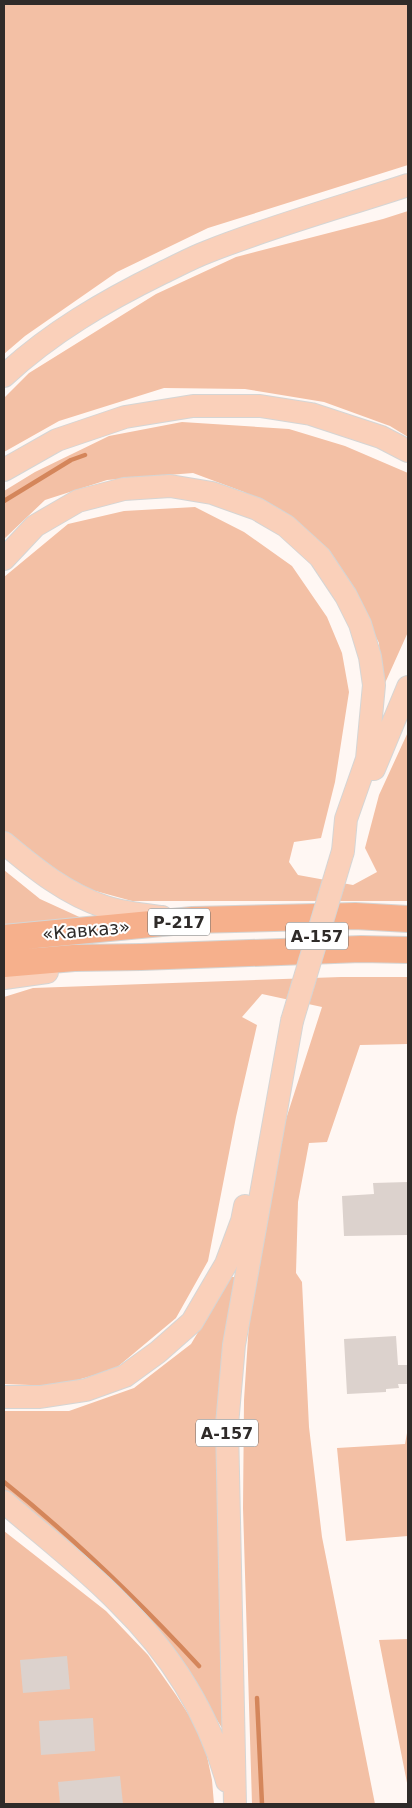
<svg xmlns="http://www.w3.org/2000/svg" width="412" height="1808" font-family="'DejaVu Sans',sans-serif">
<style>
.green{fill:#f3c0a5}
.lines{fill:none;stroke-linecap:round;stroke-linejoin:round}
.stream{stroke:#d4865b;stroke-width:4.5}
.building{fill:#dcd2cd}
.primary-casing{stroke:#d5d5d4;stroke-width:24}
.highway-casing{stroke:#d5d5d4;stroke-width:28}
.primary{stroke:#fad0ba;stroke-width:22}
.highway{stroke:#f6b08c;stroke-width:26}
.primary-bridge-casing{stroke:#d5d5d4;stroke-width:24;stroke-linecap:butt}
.primary-bridge{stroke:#fad0ba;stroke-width:22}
.labels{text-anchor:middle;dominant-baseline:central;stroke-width:4;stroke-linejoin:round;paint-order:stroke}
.shield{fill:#fff;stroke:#6d6b69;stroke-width:1}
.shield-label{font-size:16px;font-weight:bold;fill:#2f2b29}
.street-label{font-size:18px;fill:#2f2b29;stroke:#fff}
</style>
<rect width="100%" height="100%" fill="#fff7f3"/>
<path class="green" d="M4,4H408V165L208,228L117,272L25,336L4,354Z
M408,211V437L390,426L324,402L245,389L164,388L59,421L4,452V398L29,373L156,294L236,257L383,219Z
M182,422L289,429L345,446L408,473V632L381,692L379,643L352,591L308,531L244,492L193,473L107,480L45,500L4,539V491L35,472L109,436Z
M195,507L244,532L292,566L327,617L342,653L349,692L335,782L321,838L294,842L289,862L298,875L353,885L377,872L365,848L379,795L408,732V901H132L81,887L4,833V577L68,524L124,511Z
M4,870L40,899L86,920L4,930Z
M341,977H408V1044L360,1045L327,1142L309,1143L298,1202L296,1273L302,1282L309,1427L322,1537L375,1804H252L243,1508L244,1400L251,1291L277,1147L322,1007L262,994L242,1017L257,1025L236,1117L208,1261L176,1318L115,1369L57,1386L4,1384V997L33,988Z
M231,1277H236L222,1728L194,1684L4,1493V1411H69L134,1388L191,1344Z
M407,1433H408V1536L346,1541L337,1448L405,1444Z
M4,1531L106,1611L148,1655L176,1695L203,1737L212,1780L214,1804H4Z
M408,1639V1788L379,1640Z"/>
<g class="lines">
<path class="stream" d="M4,501L71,460L85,455
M4,1482C74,1538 138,1600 199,1666
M257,1698L262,1804"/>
</g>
<path class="building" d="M408,1182V1235L344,1236L342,1196L374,1194L373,1183Z
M396,1336L398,1365H408V1384H398L399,1388L386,1389V1392L347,1394L344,1339Z
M67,1656L70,1689L23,1693L20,1660Z
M93,1718L95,1751L41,1755L39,1721Z
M120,1776L123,1804H60L58,1782Z"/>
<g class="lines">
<defs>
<path id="primary" d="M4,376C50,333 105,301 162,273C177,266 191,258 207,252C272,226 341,207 408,185
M4,470L57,440L125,417L193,406H260L311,414L381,437L408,451
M4,559L35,526L78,501L124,489L170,486L212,493L257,509L286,526L320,557L346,596L360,624L370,657L374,685L367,759L346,819L343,851
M374,769L408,687
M4,843C35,869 66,894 105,907C123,913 144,915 162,917
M4,978L47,972
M4,1397H40L86,1390L125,1376L158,1352L192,1322L226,1264L242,1221L245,1206
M4,1502C42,1535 83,1566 118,1602C169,1652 208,1712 227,1781
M235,1804L227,1425L234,1345L292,1021"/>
<path id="highway" d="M4,938L193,920L355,916L408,919
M4,964L74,958L141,957L361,949L408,950"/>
</defs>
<use href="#primary" class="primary-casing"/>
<use href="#highway" class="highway-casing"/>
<use href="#primary" class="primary"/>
<use href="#highway" class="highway"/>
<defs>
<path id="primary-bridge" d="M292,1021L343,851"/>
</defs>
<use href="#primary-bridge" class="primary-bridge-casing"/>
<use href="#primary-bridge" class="primary-bridge"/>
</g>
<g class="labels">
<g class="shield">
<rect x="148" y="908.5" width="62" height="27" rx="4"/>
<rect x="286" y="922.5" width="62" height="27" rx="4"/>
<rect x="196" y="1419.5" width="62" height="27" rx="4"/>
</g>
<g class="shield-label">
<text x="179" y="922">Р-217</text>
<text x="317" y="936">А-157</text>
<text x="227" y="1433">А-157</text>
</g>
<g class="street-label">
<text transform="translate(86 930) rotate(-5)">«Кавказ»</text>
</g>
</g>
<rect width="412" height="1808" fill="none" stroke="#2f2b29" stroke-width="10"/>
</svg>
